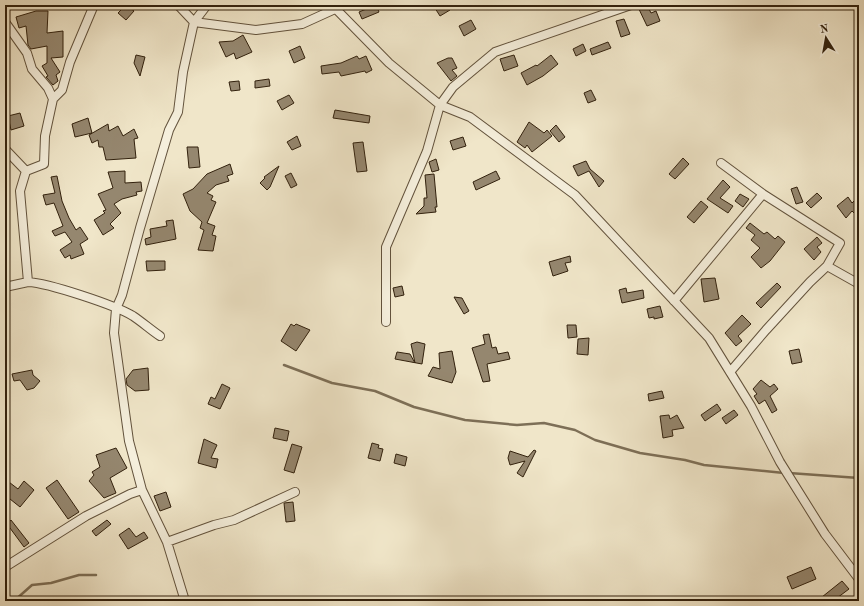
<svg xmlns="http://www.w3.org/2000/svg" width="864" height="606" font-family="'Old Standard TT',serif">
<style>
.lines{fill:none;stroke-linecap:round;stroke-linejoin:round}
.stream{stroke:#7d6f57;stroke-width:2.5}
.building{fill:#95876f;stroke:#32210d}
.minor-casing{stroke:#62523c;stroke-width:10}
.minor{stroke:#f5efdc;stroke-width:8}
</style>
<rect width="100%" height="100%" fill="#f0e6c9"/>
<filter id="stains"><feTurbulence type="fractalNoise" baseFrequency=".005" numOctaves="4"/><feColorMatrix values="0 0 0 0 .2 0 0 0 0 .09 0 0 0 0 .02 0 0 0 .5 -.17"/></filter>
<radialGradient id="worn" r=".72"><stop offset=".6" stop-color="#630" stop-opacity="0"/><stop offset="1" stop-color="#630" stop-opacity=".3"/></radialGradient>
<g class="lines">
<path class="stream" d="M284,365L332,383L375,391L414,407L465,420L517,425L544,423L575,430L595,440L640,453L685,460L704,465L784,473
M789,473L859,478
M14,601L32,585L51,583L79,575H96"/>
</g>
<path class="building" d="M126,5L134,11L126,20L118,13Z
M376,5L379,12L362,19L359,12Z
M433,5H447L450,10L440,16Z
M637,5H658L649,9L651,13L656,11L660,21L647,26Z
M36,11H48L47,33L63,31V57L51,58L60,72L56,75L58,81L53,85L46,77L48,76L42,66L47,63V46L31,49L28,45L26,26L19,28L16,17Z
M624,19L630,34L621,37L616,21Z
M471,20L476,29L464,36L459,26Z
M243,35L252,52L236,59L234,53L226,57L219,42L233,41Z
M608,42L611,48L592,55L590,49Z
M583,44L586,51L576,56L573,49Z
M300,46L305,58L294,63L289,51Z
M136,55L145,57L140,76L134,63Z
M514,55L518,66L504,71L500,59Z
M551,55L558,64L543,76L527,85L521,73L536,65L537,66Z
M357,56L359,59L366,56L372,70L366,73L365,71L341,76L339,72L322,74L321,66L341,63Z
M448,58H452L457,68L452,70L457,76L451,81L437,63Z
M269,79L270,86L255,88V81Z
M239,81L240,90L231,91L229,82Z
M591,90L596,100L588,103L584,93Z
M289,95L294,103L282,110L277,101Z
M335,110L370,116L369,123L333,118Z
M20,113L24,126L11,130L8,116Z
M88,118L92,133L75,137L72,124Z
M529,122L544,133L547,130L552,136L532,152L527,145L525,148L517,142Z
M108,124L109,131L118,126L123,136L134,129L138,138L134,139L136,158L106,160L103,147H99L98,140L92,143L89,135Z
M556,125L565,137L559,142L550,131Z
M297,136L301,146L292,150L287,142Z
M463,137L466,146L453,150L450,141Z
M363,142L367,171L357,172L353,143Z
M187,147H198L200,167L189,168Z
M683,158L689,164L675,179L669,174Z
M436,159L439,170L432,172L429,162Z
M586,161L590,169L604,181L599,187L589,171L578,176L573,166Z
M230,164L233,174L227,176L229,181L216,185L207,193L213,196L211,200L216,202L207,223L215,226L212,235L216,236L213,251L198,250L204,230L200,228L202,222L190,211L183,194L193,189L207,174Z
M279,166L270,187L267,190L260,183L265,178L264,177Z
M125,171V183L141,182L142,191L136,192L137,195L122,199L114,204L121,213L110,224L114,228L103,235L94,220L105,213L103,211L106,210L98,194L113,188L108,172Z
M496,171L500,179L476,190L473,182Z
M291,173L297,185L291,188L285,176Z
M434,174L437,207H435L436,212L416,214L424,206V198H427L425,175Z
M57,176L62,201L69,218L76,230L80,227L88,239L80,244L84,254L71,259L70,255L65,258L60,250L72,242L65,232L55,236L52,231L63,226L54,203L46,205L43,195L55,193L51,177Z
M723,180L730,187L720,198L733,206L728,213L707,199Z
M797,187L803,202L796,204L791,189Z
M817,193L822,198L811,208L806,203Z
M740,194L749,199L743,207L735,201Z
M859,196V208L854,213L852,211L846,218L837,206L848,197L852,203Z
M701,201L708,207L694,223L687,217Z
M173,220L176,239L146,245L145,239L151,237L150,229L167,226L166,221Z
M750,223L764,234L767,232L775,239L778,236L785,242L770,261L761,268L751,257L760,248L751,240L755,235L746,228Z
M817,237L822,243L817,247L821,252L814,260L804,249Z
M570,256L571,262L565,263L568,271L553,276L549,262Z
M146,261H165V270L147,271Z
M715,278L719,299L704,302L701,279Z
M777,283L781,287L761,308L756,303Z
M402,286L404,295L395,297L393,288Z
M626,288L627,293L643,290L644,298L622,303L619,290Z
M454,297L462,298L469,311L464,314Z
M660,306L663,317L654,319V317L649,318L647,309Z
M742,315L751,324L738,336L742,341L736,346L725,333Z
M291,324L294,326L296,324L310,330L296,351L281,341Z
M567,325H576L577,337L568,338Z
M489,334L492,348L496,347L498,354L508,352L510,359L487,364L490,381L483,382L472,348L485,344L483,335Z
M589,338L588,355L577,354L578,339Z
M417,342L425,344L422,364L395,359L397,352L410,354L415,363L411,344Z
M799,349L802,362L792,364L789,351Z
M452,351L456,372L452,383L428,376L433,367L440,369L439,353Z
M148,368L149,390L135,391L127,385L126,379L133,370Z
M32,370L33,375L40,381L34,388L27,390L20,380L14,381L12,374Z
M761,380L770,387L774,384L778,389L770,396L777,410L772,413L765,400L759,404L754,396L757,394L753,389Z
M222,384L230,388L220,409L208,404L211,397L215,399Z
M662,391L664,398L649,401L648,394Z
M717,404L721,410L705,421L701,415Z
M734,410L738,415L726,424L722,418Z
M669,415L670,419L677,415L684,428L672,430L673,436L663,438L660,416Z
M275,428L289,431L287,441L273,438Z
M204,439L217,445L211,458L218,459L216,468L198,463Z
M372,443L379,445L378,448L383,449L380,461L368,458Z
M292,444L302,447L294,473L284,470Z
M116,448L127,468L110,478L116,493L104,498L89,481L94,475L92,472L100,467L96,455Z
M534,450L536,451L523,477L517,473L525,461L510,465L508,458L510,451L528,457Z
M396,454L407,457L405,466L394,463Z
M5,479L18,489L24,481L34,490L20,507L5,495Z
M57,480L79,512L68,519L46,488Z
M166,492L171,507L160,511L154,496Z
M293,502L295,521L286,522L284,503Z
M11,520L29,543L24,547L7,524Z
M107,520L111,524L96,536L92,531Z
M129,528L136,537L144,532L148,538L128,549L119,535Z
M811,567L816,579L792,589L787,577Z
M842,581L849,589L837,598L840,601H817Z"/>
<g class="lines">
<defs>
<path id="minor" d="M178,5L194,22L183,72L178,112L169,130L140,228L122,295L116,309L114,333L129,441L142,490L167,542L185,601
M332,5L389,63L440,105L470,117L575,195L709,338L751,406L780,462L825,534L859,579
M5,22L27,53L32,69L48,88L53,99L45,136L44,164L26,171
M194,22L256,30L302,24L335,9
M194,22L207,5
M53,99L62,90L70,62L94,5
M5,149L26,171L20,191L28,282C48,283 115,305 133,316C142,322 151,330 160,336
M721,163L763,194L840,243L827,266L810,282L766,330L730,372
M827,266L859,284
M5,287L28,282
M674,301L763,194
M386,322V247L427,151L440,105L453,87L495,52L631,5
M167,542L214,525L234,520L295,492
M5,567L86,516L130,494L142,490"/>
</defs>
<use href="#minor" class="minor-casing"/>
<use href="#minor" class="minor"/>
</g>
<rect width="864" height="606" fill="none" stroke="#f0e6c9" stroke-width="20"/>
<rect x="6" y="6" width="852" height="594" fill="none" stroke="#32210d" stroke-width="2"/>
<rect x="10" y="10" width="844" height="586" fill="none" stroke="#32210d"/>
<g transform="translate(826 38) rotate(349)" stroke="#f5efdc" stroke-width="3" paint-order="stroke">
<path d="M0-3L7 15L0 10L-7 15Z" fill="#32210d"/>
<text y="-6" font-size="11" font-weight="bold" text-anchor="middle" fill="#32210d">N</text>
</g>
<rect width="100%" height="100%" filter="url(#stains)"/>
<rect width="100%" height="100%" fill="url(#worn)"/>
</svg>
